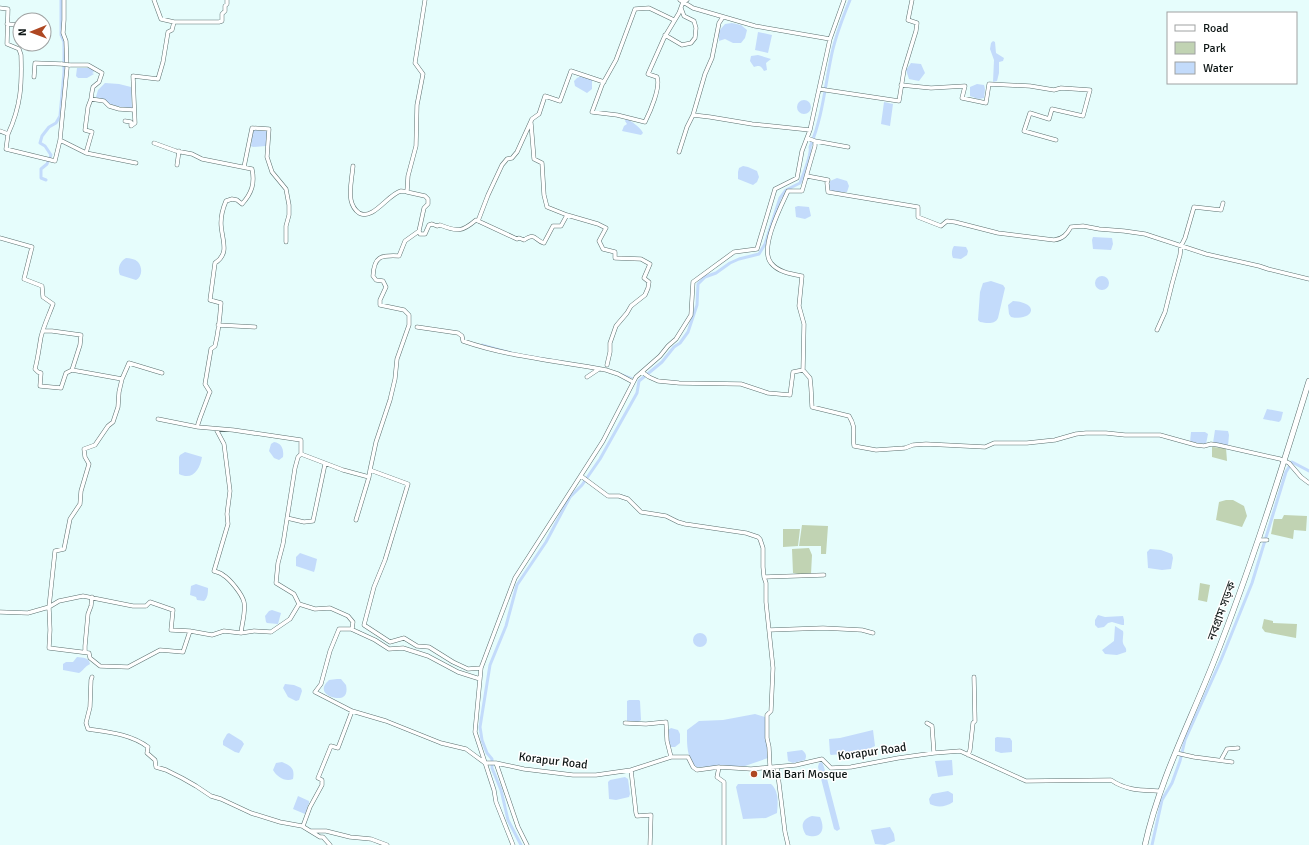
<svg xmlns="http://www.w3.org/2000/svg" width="1309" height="845" font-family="Signika,'Noto Sans Bengali',sans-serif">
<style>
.green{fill:#c1d3b3}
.water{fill:#c3dbfb}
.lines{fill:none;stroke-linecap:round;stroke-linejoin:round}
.stream{stroke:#c3dbfb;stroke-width:1}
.canal{stroke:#c3dbfb;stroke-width:3}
.minor-casing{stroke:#5b706f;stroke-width:4.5}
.secondary-casing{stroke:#5b706f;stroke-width:6}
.minor{stroke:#fff;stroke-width:3.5}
.secondary{stroke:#fff;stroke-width:5}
.minor-bridge-casing{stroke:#5b706f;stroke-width:4.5;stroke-linecap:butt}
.minor-bridge{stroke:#fff;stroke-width:3.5}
.poi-dot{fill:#ae4722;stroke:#fff;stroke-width:1.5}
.labels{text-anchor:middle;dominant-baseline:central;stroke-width:3;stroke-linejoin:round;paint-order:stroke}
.street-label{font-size:12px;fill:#0f1716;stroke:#fff}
.poi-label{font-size:12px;fill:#0f1716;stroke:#fff;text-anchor:start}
</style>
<rect width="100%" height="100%" fill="#e6fdfc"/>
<path class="green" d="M1212,447L1226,448L1227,461L1212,457Z
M1226,500H1233L1244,506L1247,516L1242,527L1216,520L1219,502Z
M1284,515L1307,516L1306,531L1294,530L1293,539L1271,534L1274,519H1282Z
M802,525L828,526L826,554H821V546H799Z
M783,529H800L798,546L783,547Z
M809,548L812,555L811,574H798L793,573L792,549Z
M1200,583L1210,585L1207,602L1198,600Z
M1264,619L1273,621V623L1297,624L1296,638L1265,632L1262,628Z"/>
<path class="water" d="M732,23L741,25L747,30L745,38L741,43H733L725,39L719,41V31L725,24Z
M758,32L772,35L768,53L755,50Z
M993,41L995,42L996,53L1004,58L1003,61L999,62V73L997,81L993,82L994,60L990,49L991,43Z
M758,55L771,59L766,63L767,70L764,71C761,66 760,65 754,67L750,61L751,56Z
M911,63L921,64L925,73L919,81L909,79L906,70Z
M77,68H88L92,69L94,72L92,73L94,74L87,78H78L76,76Z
M581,76L588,78L592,80V89L587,93L575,86L574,81L577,78Z
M105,83L119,84L131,87L132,108C119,108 107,104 96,97L98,90Z
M977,84L984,85L985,89L984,98L978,99L970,96V87Z
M797 107a7 7 0 1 1 14 0a7 7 0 1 1-14 0Z
M884,102L893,104L890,126L881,124Z
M626,119C632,121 641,128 643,133L641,135L622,131L624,126L627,124L625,121Z
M253,130L267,131L266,146L253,147L251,146Z
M743,166L748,167L757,171L759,177L757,182L753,185L738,179V172L739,168Z
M837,178L847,181L849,186L847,192H837L830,191L829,189L830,181Z
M798,206L809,207L811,216L805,219L796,217L795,207Z
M1093,237L1112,238L1113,244L1111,250L1093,249L1092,240Z
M954,246L966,247L968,251L967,255L961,259L953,258C951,254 952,249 954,246Z
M126,258C130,258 135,259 138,262C143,268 142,277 136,280L120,275C117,269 120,261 126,258Z
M1095 283a7 7 0 1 1 14 0a7 7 0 1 1-14 0Z
M991,281L1003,285L1005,288L998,318C995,325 986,323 980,322L978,320L980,292L983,283Z
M1013,301C1042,303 1032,322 1011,317L1009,314L1008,305Z
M1267,409L1283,412L1281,420L1279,422L1263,419Z
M1215,430L1228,431L1229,435L1228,446L1213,443Z
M1191,432H1205L1208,434L1206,444L1190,442Z
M274,442C282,443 284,450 283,457L279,460L274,458L269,451L271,444Z
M185,452L202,457C200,469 193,481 179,474V457L180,455Z
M1150,549L1161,550L1172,554L1173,558L1171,569L1162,570L1148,568L1147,552Z
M300,553L317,559L315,569L314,572L296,566V557Z
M196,584L208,588C208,592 208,598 204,601L197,600L196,597L190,595L191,586Z
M272,610L281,613L278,624L267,623L266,622L265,616L269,611Z
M1098,615L1105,617L1123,616L1124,620V625H1122L1112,622L1108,623L1104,627L1098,628L1095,625V620Z
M1115,626L1123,631C1124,635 1122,639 1123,643C1124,647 1127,647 1126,652L1117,655L1105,654L1102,650L1114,641Z
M693 640a7 7 0 1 1 14 0a7 7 0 1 1-14 0Z
M77,657C83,658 89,657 90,664C84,667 84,670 79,673L63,670V664L66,662H73Z
M337,679H341L346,685C347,689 347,695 343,697C338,701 313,694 329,680Z
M285,684L294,685L301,688L302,691L299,700L296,701L288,697L283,688Z
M629,700H639L640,701L641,720L638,722H627V701Z
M755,714L765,717L768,758L745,766L696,767C686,757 687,743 687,730L699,721L723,720Z
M671,728L678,730L680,734V743L675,747H671L669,743L668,730Z
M873,730L875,746C863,753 845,754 831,755L830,754L829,739L840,738Z
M229,733L242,741L244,744L239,753L235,752L223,745V741L227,734Z
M997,737L1010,738L1012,741V752L1001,753L995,751V738Z
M802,750C806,753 807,756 805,760L793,763L788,761L787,752Z
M952,760L953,775L938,777L935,761Z
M282,762C291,766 295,768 293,779C285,782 277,777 273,770L276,763Z
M822,762L824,767L838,821L840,829L837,831L834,829L818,767L819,763Z
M625,777L628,779L630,794L629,797L616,800L609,799L608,782L610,780Z
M738,784H771C779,791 778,803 777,813L766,818L743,819L736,787Z
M948,791L953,794V802C946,807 937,808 930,804L929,799L932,794Z
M298,796L309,801V803L305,814L293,809Z
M812,816L820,817C826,830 821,840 806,835C800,826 802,819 812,816Z
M890,827L894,834L895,841L885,845L875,844L871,830Z"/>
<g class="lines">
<path class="stream" d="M482,344L518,354
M525,355L603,368
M619,373L633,378"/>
<path class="canal" d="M46,180L41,178V169L47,164L51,155L45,146L40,143L42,136L49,127L56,123L60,116L64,72V42L61,35V0
M521,845L508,820L501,790L492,768V759L487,753L482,740L480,727L490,665L506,626L517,585L546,542L570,497L582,485L600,459L637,393L639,381L662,362L674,347L680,343L688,332L697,305L698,284L705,277L716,273L730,263L739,259L759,254L765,244L780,198L786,190L800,183C803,175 812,154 810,147C823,116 825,85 832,53C836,35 843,17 850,0
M1152,845L1162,800L1172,783L1180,761L1185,740L1221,660L1252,583L1286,472L1292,462L1309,471"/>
<defs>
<path id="minor" d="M425,0L415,63L423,74L417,105L416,146L408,176L407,192L425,196L428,199V204L424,208L419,231L405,241L399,256C381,255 374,256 373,276L376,280L383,281L386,287L380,300V305L404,310L409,315V325L397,359L395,379L390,400L376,442L370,470L408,484L385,560L374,587L364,625L390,642L404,638L417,646L429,647L453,662L468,669L481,668
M680,0L693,8L755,26L830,39
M0,8L8,9L7,44L19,49L21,55C22,85 21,106 8,134
M723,17L719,23L712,58L705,74L693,115L710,117L752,124L810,130
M674,20L649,8L635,9L616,60L602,85L592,112L617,115L645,122C650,112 661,87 657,77L648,74L664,38L679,13L683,2L687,0
M174,22H219L222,21V14L225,11V6L227,4V0
M7,24L20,25
M665,35L682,45L691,43L695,38L696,28L694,21L684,16L681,8
M34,77L35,63L62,64
M901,85L931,88L965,86L962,98L986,103L989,84L1030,86L1054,90L1061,88L1090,90L1083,116L1052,109L1049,119L1030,113L1024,131L1056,140
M819,89L899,101L904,70L916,31L917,23L908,20L912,0
M91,99L104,101L109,106L119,109L134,110
M125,121L131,122V126L135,123L133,76L158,79L163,62L168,32L172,30L174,22L161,19L154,0
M531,123L534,159L542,163L544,195L547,207L567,215
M0,131L8,134L6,149L55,161L60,140L67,68L66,41L63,33L64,20V0
M807,138L815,141L848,147
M60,140L86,153L92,132L85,130L88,107L91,99L92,92L93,87L99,82L102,73L88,65H69
M815,141V146L802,191H788C781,206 759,249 771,263C778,272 791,274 802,276L799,306L804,324L803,370L810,378L811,388L812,407L849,416C857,429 852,432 854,446L876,450L905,448L913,445L926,444L985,447L994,443H1027L1055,440L1076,434L1086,433H1106L1125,435H1160L1196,445L1204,446L1211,444L1218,445L1280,459L1289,463L1301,477L1309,483
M154,143L176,151L192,154L202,159L252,169C255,183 252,193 242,204L237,200L232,199L226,201C223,208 221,216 221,223C221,238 231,253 215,263L210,300L221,303C220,316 218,334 215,346L211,349L205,384L210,392L209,394L200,418L198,424
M679,152L687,127L693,115
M86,153L136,163
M177,165L179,151
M353,166C352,178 349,189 351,200C352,205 355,210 359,213C373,221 388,194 401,191C402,191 406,191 407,192
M244,167L252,128L269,129L267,157L272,172L286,189L289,205V215L286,226V242
M807,176L828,180L827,183L828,192L918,207V217L941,226L947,221L955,222L998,233L1054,240C1063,239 1067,234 1071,227L1083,226L1099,229L1124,231L1145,234L1206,254L1259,266L1268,269L1309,279
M478,221L488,195L502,165L507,159L512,158L517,152L532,119L539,114L545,96L560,101L571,71L604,82
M419,231L420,234H425L429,225L432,224L437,226L440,225C458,232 462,232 476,220L517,239L519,238L524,240C536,232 534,240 544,243L553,226H561L567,215L598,224L606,228L599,241L603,249L615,252V258L641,259L650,264L644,278L649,282L648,288L645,295L631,306L627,313L616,326L610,343V352L607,365
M0,238L32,247L24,279L42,286L43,297L53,304C49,315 44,325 41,337C39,348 38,358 35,369L38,372L41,373L40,386L61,388L66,373L72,370L122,379L119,392L118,407L113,422L108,426L95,445L84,449L85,457L89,464L81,491L80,504L70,519L64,549L55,551L49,607L50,630L49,648L89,653L90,658L100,666L128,667L160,650L183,652L190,631
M218,325L255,327
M417,327L458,333L462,336L463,341C509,357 559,361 606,370L618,374L633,382
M1157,330L1165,312L1172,284L1180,255L1181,246L1185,238L1194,207L1221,210L1223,203
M43,331H52L81,335L80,345L72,370
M642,372L649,377L658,381L679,383L741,384L768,393L790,395L793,372L803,370
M587,377L599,369
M122,379L129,363L162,373
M158,419L198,427L233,430L301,440V454L343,470L369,477L370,470
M216,429L224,444L230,491L227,514L228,524L214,571C217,572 221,573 223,575C230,579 242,594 244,602C246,611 242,623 241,633
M581,476L608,496H619L628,499L641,512L666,516L678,522L685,524L746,533L758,537L760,539L763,548V567L764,577L766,583V602L773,668L771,711L767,715V738L769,747L770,767
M287,518L304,522L313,521L325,464
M356,520L369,477
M1258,542L1260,540H1267
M764,577L824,575
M299,604L294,594L276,583L278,563L283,544L295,468L298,457L301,454
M0,612L28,613L49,607L59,601L83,596L133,606H146L150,602L173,610L171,630L190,631L212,635L224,631L241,633L254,631L271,632L290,619L299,604L315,609L330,608L348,616L353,622L352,629H351L375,640L389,649L403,648L428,656L458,672L480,679
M351,629H339L330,651L321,684L315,692L352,711L386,721L441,743L466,749L485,763H496L524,769L573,775H596L631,770L671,757H688L693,767L697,770L719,767L751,769L796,765L822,759L831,768L851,767L898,758L934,753L960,751L1026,781L1111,780C1127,791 1142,790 1161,791
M769,630L823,628L862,630L873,633
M85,651V646L88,614L91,606L92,597
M92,677L91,680L90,707L86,723L88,729C108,732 131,734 148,747L147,753L155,760L156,767L166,770L182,778L196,786L211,796L221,799L251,813L280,822L302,826L320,837H323L330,845
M625,723L646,724L666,722L667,741L671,757
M927,723L932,726L934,753
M1176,753L1194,757L1232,762
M968,755L970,750L973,723L975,721L974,677
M1221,760L1227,749L1238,748
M496,763L518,827L527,845
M719,767L717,777L724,782V845
M777,767L785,832L788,845
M631,770L636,813L637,816L651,815L650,845
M303,826L310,807L322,785V780L318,778L331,746L338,748L352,711
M310,831H326L350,837L371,839L387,845
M513,845L496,802L494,790L475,732L481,668L515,578L603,441L636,377L660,356L668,346L676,339L691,315L693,282L734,252L757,249L775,189L797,178L802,151L810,130L830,39L844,0"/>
<path id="secondary" d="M1145,845C1159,781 1190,722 1214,661C1250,570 1280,475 1309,381"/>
</defs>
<use href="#minor" class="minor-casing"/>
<use href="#secondary" class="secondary-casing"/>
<use href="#minor" class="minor"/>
<use href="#secondary" class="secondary"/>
<defs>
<path id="minor-bridge" d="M62,64L69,65"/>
</defs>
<use href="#minor-bridge" class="minor-bridge-casing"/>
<use href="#minor-bridge" class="minor-bridge"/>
</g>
<circle class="poi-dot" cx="754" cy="774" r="4"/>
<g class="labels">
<g class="street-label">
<text transform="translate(1222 611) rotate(-70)">নবগ্রাম সড়ক</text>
<text transform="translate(872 752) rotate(-8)">Korapur Road</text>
<text transform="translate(553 761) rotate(7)">Korapur Road</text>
</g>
<g class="poi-label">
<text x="762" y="774">Mia Bari Mosque</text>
</g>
</g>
<rect x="1167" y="12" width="130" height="72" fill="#ffffff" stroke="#9fa2a2"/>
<rect x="1175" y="25" width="20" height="6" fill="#ffffff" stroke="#9fa2a2"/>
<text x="1203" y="32" font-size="12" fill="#0f1716">Road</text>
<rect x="1175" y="42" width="20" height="12" fill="#c1d3b3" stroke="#9fa2a2"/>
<text x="1203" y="52" font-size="12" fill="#0f1716">Park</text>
<rect x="1175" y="62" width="20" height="12" fill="#c3dbfb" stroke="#9fa2a2"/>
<text x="1203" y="72" font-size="12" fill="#0f1716">Water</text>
<g transform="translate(32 32) rotate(269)"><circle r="19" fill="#ffffff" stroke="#9fa2a2"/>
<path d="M0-3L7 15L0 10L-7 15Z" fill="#ae4722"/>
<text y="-6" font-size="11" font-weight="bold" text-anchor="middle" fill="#0f1716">N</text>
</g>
</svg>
